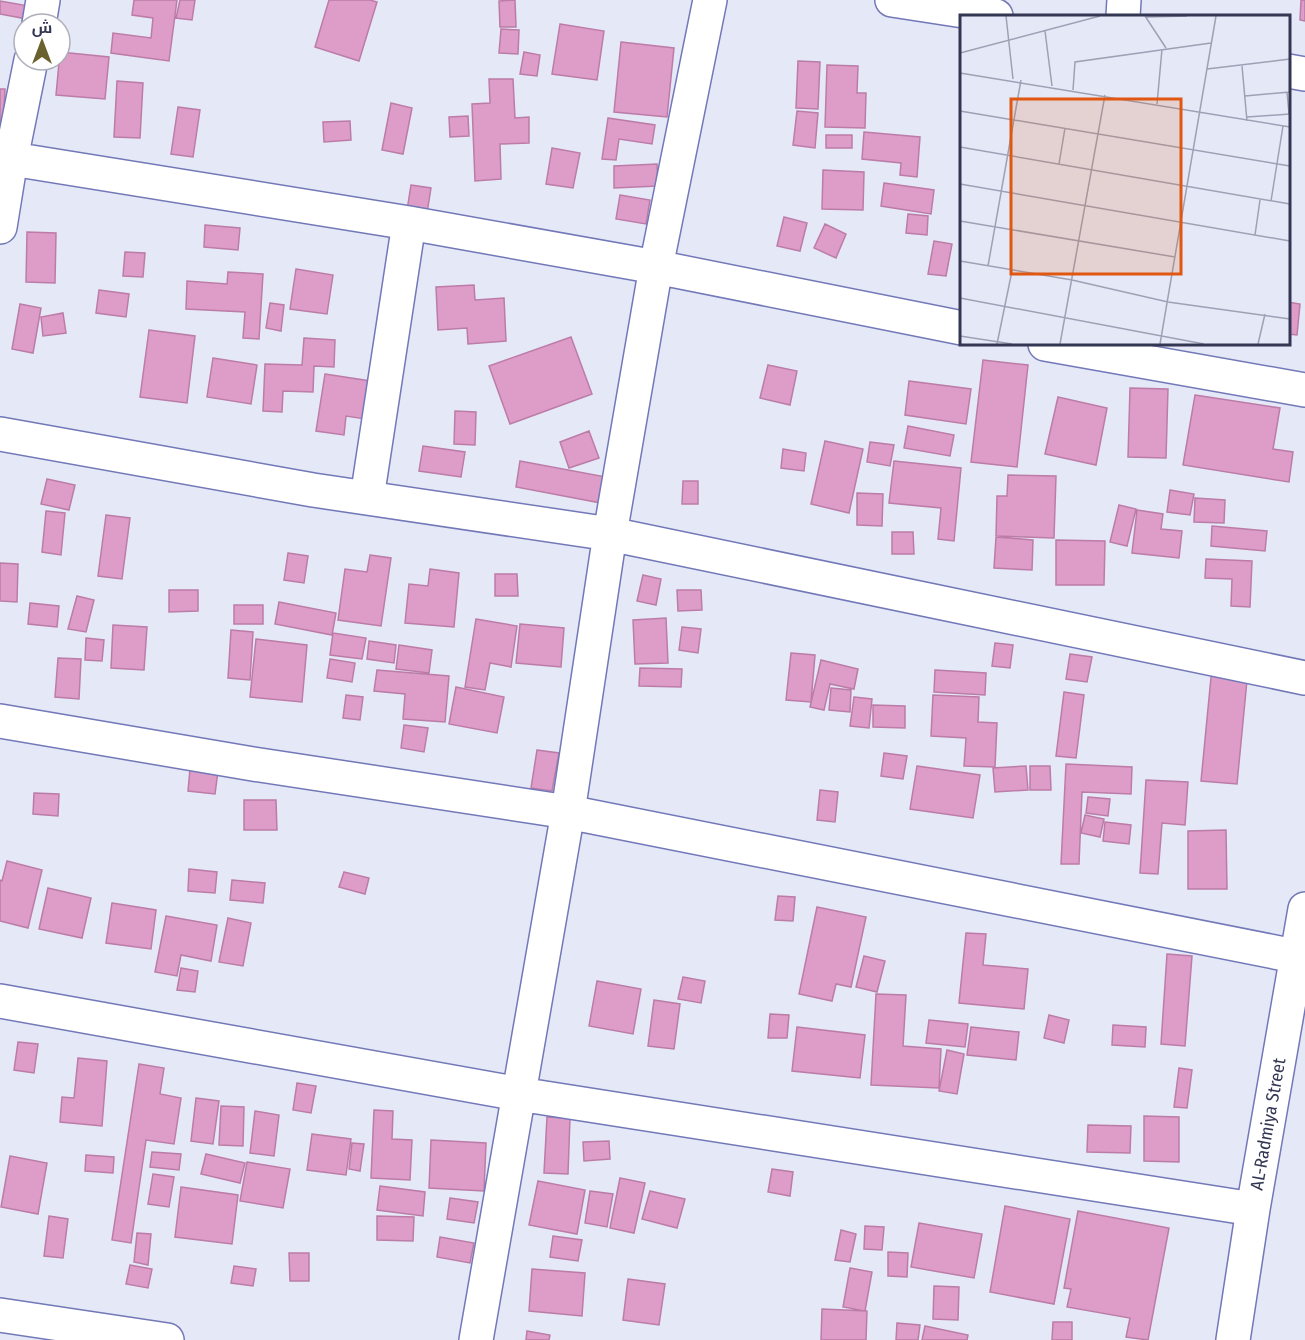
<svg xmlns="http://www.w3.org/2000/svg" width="1305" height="1340" font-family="'Fira Sans Condensed',Cairo,sans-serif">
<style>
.building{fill:#de9cc9;stroke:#bc7ca8;stroke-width:1.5}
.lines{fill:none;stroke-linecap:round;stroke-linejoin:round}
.minor-casing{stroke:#7278b8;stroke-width:36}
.minor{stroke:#fff;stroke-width:33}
.labels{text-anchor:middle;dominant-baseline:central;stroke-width:5;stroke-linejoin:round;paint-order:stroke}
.street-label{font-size:18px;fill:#343753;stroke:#fff}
.inset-road{fill:none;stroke:#9ea1b5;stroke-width:1.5}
.view{fill:#df5710;fill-opacity:0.15;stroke:#df5710;stroke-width:3}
.inset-edge{fill:none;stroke:#343753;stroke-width:3}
</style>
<rect width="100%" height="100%" fill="#e5e8f6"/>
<path class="building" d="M134,0H177L169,61L111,53L113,33L151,38L153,18L132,15Z
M180,0H195L192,20L176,18Z
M329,0H370L377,2L359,61L315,47Z
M515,0L516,27H500L499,1Z
M1301,0H1305V21L1300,20Z
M0,1L29,6L27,19L0,14Z
M560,24L604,31L597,80L552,74Z
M501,29L519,30L518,54L499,53Z
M621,42L674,48L667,117L614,112Z
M60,52L109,57L105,99L56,95Z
M524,52L540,55L537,76L520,74Z
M798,61L820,62L818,109L796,108Z
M827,65L858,66L857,93H866L865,128L825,127Z
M489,79H513L515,118L529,117V143L500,144L501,179L475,181L472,104L490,103Z
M117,81L143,83L140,138L114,137Z
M0,89H5L3,133H0Z
M391,103L412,108L403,154L382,150Z
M178,107L200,110L193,157L171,154Z
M797,111L818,113L815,148L793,145Z
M468,116L469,136L450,137L449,117Z
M608,118L655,125L652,144L619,139L616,160L602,159Z
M350,121L351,140L324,142L323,122Z
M864,132L920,137L917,177L900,175L901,163L862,159Z
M826,135H852V148H826Z
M552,148L580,153L573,188L546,184Z
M657,164L658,186L614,188V166Z
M823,170L864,172L863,210L822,209Z
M884,183L934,190L931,214L881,206Z
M411,185L431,188L427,213L407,210Z
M620,195L650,200L646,224L616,219Z
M908,214L928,216L927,235L906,233Z
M784,217L807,223L800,251L777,246Z
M825,224L846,234L836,258L814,248Z
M205,225L240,228L238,250L204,247Z
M27,232L56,233L55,283L26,282Z
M934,241L952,244L946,276L928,274Z
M125,252L145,253L143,277L123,276Z
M296,269L333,275L327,314L290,309Z
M228,272L263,274L259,339L243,338L245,312L186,309L187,281L227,284Z
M474,285L475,300L504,298L506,341L468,344L467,328L438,330L436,287Z
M99,290L129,294L126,317L96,313Z
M1288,302L1300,304L1297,335L1288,334Z
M270,303L284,305L281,331L266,328Z
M20,304L41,308L33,353L12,349Z
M63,313L66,333L43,336L41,317Z
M149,330L195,336L187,403L140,397Z
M571,337L592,394L510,424L489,366Z
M304,338L335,340L334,367L314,366L313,392L283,391L282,412L263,411L265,364L302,365Z
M213,358L257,365L251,404L207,397Z
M983,360L1028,365L1017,467L971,462Z
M768,365L797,371L790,405L760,398Z
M325,374L377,382L372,420L346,416L344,435L316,431Z
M909,381L971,389L966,424L905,415Z
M1130,388L1168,389L1166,458L1128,457Z
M1195,395L1280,408L1273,449L1293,452L1289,482L1183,465Z
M1058,397L1107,408L1096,465L1045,454Z
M455,411L476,412L475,445L454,444Z
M908,426L954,435L950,456L904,448Z
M589,431L599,458L569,468L560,442Z
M825,441L863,449L849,513L811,504Z
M870,442L894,445L890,466L867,462Z
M423,446L465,452L461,477L419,471Z
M783,449L806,453L804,471L781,468Z
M520,461L606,477L601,503L516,487Z
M894,461L961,468L954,541L938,539L941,508L889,503Z
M1008,475L1056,476L1054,538L996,536L997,496H1007Z
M47,479L75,485L69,510L41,504Z
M683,481H698V504H682Z
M1170,490L1194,494L1190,515L1167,512Z
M857,493L883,494L882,526L857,525Z
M1195,498L1225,500L1224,523L1194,522Z
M1119,505L1136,509L1127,546L1110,542Z
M1137,510L1163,514L1161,529L1182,531L1179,558L1132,553Z
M46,511L65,513L61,555L42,552Z
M106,515L130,518L122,579L98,576Z
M1212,526L1267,531L1265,551L1211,546Z
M892,532H913L914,554H892Z
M996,537L1033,540L1032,570L994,568Z
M1056,540L1105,541L1104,585H1056Z
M288,553L308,556L304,583L284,580Z
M370,555L391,558L381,626L338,620L345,569L367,572Z
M1206,559L1252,561L1250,607L1231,606L1232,579L1205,578Z
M0,563L18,564L17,602L0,601Z
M430,569L459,573L454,627L405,623L409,584L428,586Z
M495,574H517L518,596H495Z
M643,575L661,579L656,605L637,601Z
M169,590H198V611L169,612Z
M677,590H701L702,610L678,611Z
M77,596L94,600L86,632L68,629Z
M279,602L336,613L332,635L275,624Z
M30,603L59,606L57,627L28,624Z
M234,605H263V624H234Z
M666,618L668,663L635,664L633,620Z
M476,619L517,626L511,667L490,663L485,690L465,687Z
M520,624L564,628L561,667L516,663Z
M113,625L147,627L144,670L111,668Z
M682,627L701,629L698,653L679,650Z
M231,630L253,632L250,680L228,678Z
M333,633L366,638L362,659L330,655Z
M86,638L104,640L102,661L85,660Z
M256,639L307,645L302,702L250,697Z
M369,641L396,645L394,663L367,659Z
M995,643L1013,645L1010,668L992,666Z
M399,645L432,650L429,673L396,669Z
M791,653L815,655L811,702L786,700Z
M1070,654L1092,657L1087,682L1066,679Z
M58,658L81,659L79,699L55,697Z
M330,659L355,663L352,682L327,678Z
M821,660L858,669L854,689L830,684L824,710L810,707Z
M1212,667L1248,670L1237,784L1201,781Z
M640,668L682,669L681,687L639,686Z
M377,670L449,676L445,722L403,719L405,694L374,691Z
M935,670L986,673L985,695L934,692Z
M456,687L504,697L497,733L449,724Z
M831,688L851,690L850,712L829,710Z
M1064,692L1084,695L1076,758L1056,756Z
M346,695L363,697L360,720L343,718Z
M933,695L979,697L978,722L997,723L995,767L964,766L966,738L931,736Z
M854,697L872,699L869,728L850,726Z
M873,705L905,706V728L873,727Z
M404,725L428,728L424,752L401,748Z
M537,750L559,753L552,791L531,788Z
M884,753L907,756L903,779L881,776Z
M1066,764L1132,767L1131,794L1082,792L1079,864H1061Z
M917,766L980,775L973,818L910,809Z
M1026,766L1028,790L995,792L993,768Z
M1030,766H1050L1051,790H1030Z
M190,769L218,771L215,794L188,791Z
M1146,780L1188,782L1185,825L1162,823L1158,874L1140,873Z
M820,790L838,792L835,822L817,820Z
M34,793L59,794L58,816L33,814Z
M1088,797L1110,799L1108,816L1086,813Z
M244,800H276L277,830H244Z
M1085,815L1104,819L1100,837L1081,833Z
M1105,822L1131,825L1129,844L1103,841Z
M1226,830L1227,889H1188V831Z
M7,861L42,870L28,928L0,921V880L2,881Z
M189,869L217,872L215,893L188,891Z
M344,872L369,878L365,894L339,887Z
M232,880L265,883L263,903L230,900Z
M48,888L91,898L82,938L39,929Z
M778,896L795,897L793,921L775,920Z
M112,903L156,910L151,949L106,943Z
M817,907L866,917L851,987L836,984L832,1001L799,994Z
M166,916L217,925L211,961L181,955L177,976L155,972Z
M228,918L251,923L243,966L219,962Z
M966,933L986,934L983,965L1028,969L1024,1009L959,1003Z
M1167,954L1192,956L1185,1046L1161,1044Z
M864,956L885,961L877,992L856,987Z
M181,968L198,971L195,992L177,990Z
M683,977L705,981L701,1003L678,999Z
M597,981L641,989L633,1034L589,1026Z
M876,994L906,995L903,1046L941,1049L939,1088L871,1085Z
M654,1000L680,1004L674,1049L648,1046Z
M770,1014L789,1015L787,1038H768Z
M1049,1015L1069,1020L1064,1043L1044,1038Z
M929,1020L968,1024L965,1047L926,1043Z
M1113,1025L1146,1027L1145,1047L1112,1045Z
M797,1027L865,1035L860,1078L792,1071Z
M971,1027L1019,1032L1016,1060L967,1055Z
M18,1042L38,1044L34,1073L14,1070Z
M947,1050L964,1054L957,1094L939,1091Z
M78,1058L107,1061L102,1126L60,1122L62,1097L74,1098Z
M139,1064L164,1068L160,1094L181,1098L174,1144L146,1140L131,1243L112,1240Z
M1179,1068L1192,1070L1187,1108L1174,1107Z
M297,1083L316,1086L311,1113L293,1110Z
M196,1098L219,1101L213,1144L191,1141Z
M221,1106L244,1107L243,1146L219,1145Z
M374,1110L393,1111L392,1139L412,1140L410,1180L371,1178Z
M255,1111L279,1115L274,1156L250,1153Z
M1144,1116L1179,1117V1162L1144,1161Z
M547,1117L570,1118L568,1174L544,1173Z
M1088,1125L1131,1126L1130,1153L1087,1152Z
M312,1134L351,1139L346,1175L307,1170Z
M431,1140L486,1143L484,1191L429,1188Z
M609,1141L610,1159L584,1161L583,1142Z
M352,1143L364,1144L360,1171L349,1169Z
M152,1152L181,1154L179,1170L150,1167Z
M206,1154L245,1163L240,1183L201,1174Z
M86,1155L114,1157L113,1173L85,1171Z
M10,1156L47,1163L38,1214L1,1207Z
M247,1162L290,1169L283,1208L240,1201Z
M772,1169L793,1172L790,1196L768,1192Z
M153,1174L174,1177L169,1207L148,1204Z
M620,1178L645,1183L634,1233L610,1228Z
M538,1181L585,1190L577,1234L529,1225Z
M380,1186L425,1192L423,1216L377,1210Z
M181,1187L238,1195L232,1244L175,1237Z
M590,1191L613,1194L607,1227L585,1223Z
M650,1191L685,1199L677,1228L642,1219Z
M450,1198L478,1202L474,1223L447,1219Z
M1005,1206L1070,1219L1054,1304L990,1292Z
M1078,1211L1169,1228L1148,1340L1126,1337L1130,1318L1067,1307L1071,1289L1064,1288Z
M49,1216L68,1219L63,1258L44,1256Z
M377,1216L414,1217L413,1241L377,1240Z
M919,1223L982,1234L974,1278L911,1267Z
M865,1226L884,1227L882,1250L864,1249Z
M841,1230L856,1234L850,1262L835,1260Z
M137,1233L151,1234L148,1265L134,1262Z
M553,1236L582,1240L578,1261L550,1257Z
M440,1237L474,1243L470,1263L437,1257Z
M888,1252L908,1253L907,1277L888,1276Z
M289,1253H309V1281H290Z
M130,1265L152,1269L148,1288L126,1284Z
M234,1266L256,1269L253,1286L231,1283Z
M850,1268L872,1272L865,1311L843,1307Z
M532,1269L585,1273L582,1316L529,1311Z
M628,1279L665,1284L659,1325L623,1320Z
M934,1286L959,1287L958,1320L933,1319Z
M822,1309L867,1311L866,1340H821Z
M1053,1322H1072V1340H1052Z
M897,1323L920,1325L918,1340H896Z
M925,1326L968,1335L967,1340H922Z
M527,1331L550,1335L549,1340H526Z"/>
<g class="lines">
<defs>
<path id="minor" d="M892,0L996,16
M1123,16L1124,0
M39,24L43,0
M1288,71L1305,74
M0,157L409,223L656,267L962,328
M0,227L11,159L31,60
M1045,344L1305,390
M0,434L313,490L610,534L1305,678
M367,498L409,223
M0,721L253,764L568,812L1305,958
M0,1001L519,1094L1253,1209
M0,1315L167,1340
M476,1340L568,812L610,534L656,267L710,0
M1233,1340L1253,1209L1305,909"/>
</defs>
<use href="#minor" class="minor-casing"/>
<use href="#minor" class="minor"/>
</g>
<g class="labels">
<g class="street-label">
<text transform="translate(1268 1124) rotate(-80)">AL-Radmiya Street</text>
</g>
</g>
<g transform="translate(960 15)">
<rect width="330" height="330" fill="#e5e8f6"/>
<path class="inset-road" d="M46,1L53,64M185,1L206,33M186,2L227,1M85,16L92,71M0,38L140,1M282,51L287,106M247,54L330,44M0,58L330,112M113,75L115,47L251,28M327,77L329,99M285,81L330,77M197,89L202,34M0,96L330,151M287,102L330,99M0,132L330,189M99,149L105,113M0,169L330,226M311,186L323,111M0,206L215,242M295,220L300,185M0,246L112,265L208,287L330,304M28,251L61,65M0,283L244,329M0,321L52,329M37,329L52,256M100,329L145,80M200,329L256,1M298,329L305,299"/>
<path class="view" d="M51,84H221V259H51Z"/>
<rect width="330" height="330" class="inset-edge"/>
</g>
<g transform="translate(42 42)"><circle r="28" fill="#ffffff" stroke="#aeafba" stroke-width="1.5"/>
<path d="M0-4.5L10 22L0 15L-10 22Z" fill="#6b612e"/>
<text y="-9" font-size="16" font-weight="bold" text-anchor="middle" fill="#343753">ش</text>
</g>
</svg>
